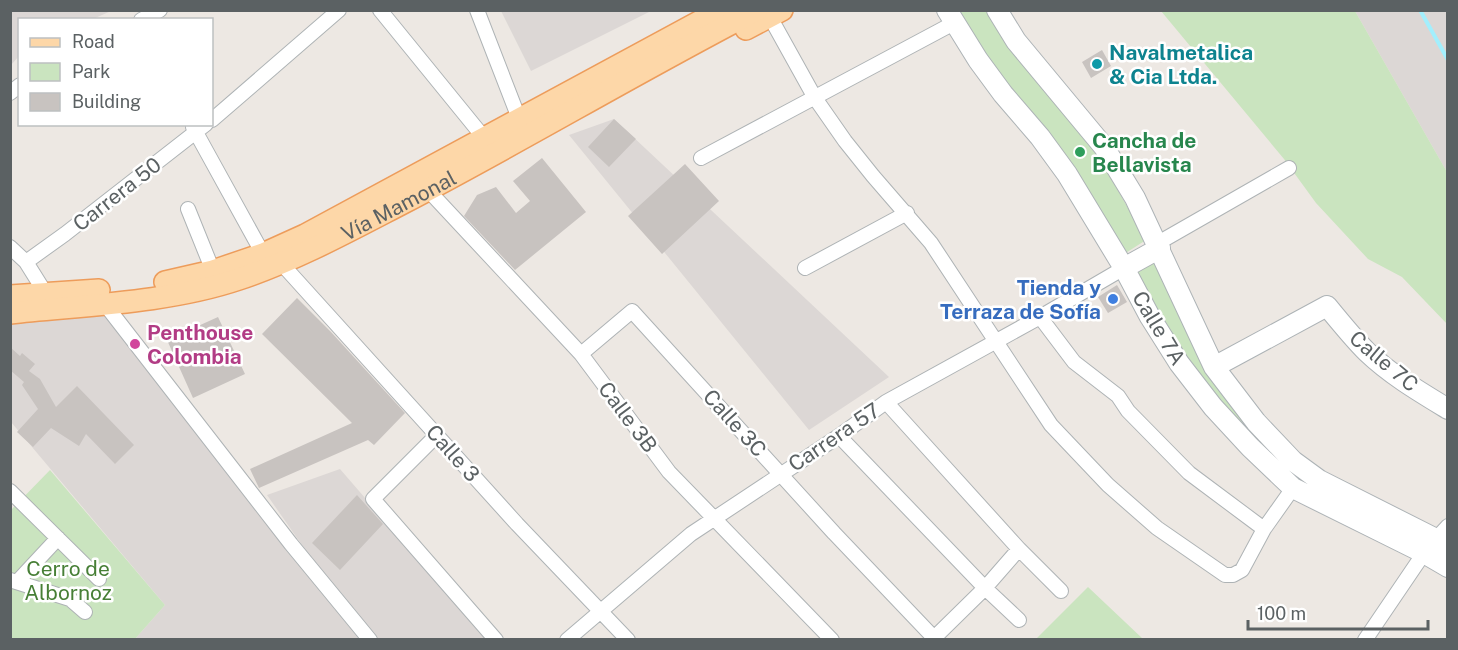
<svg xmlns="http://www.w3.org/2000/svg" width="1458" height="650" font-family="'Public Sans',sans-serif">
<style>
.industrial{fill:#dcd7d5}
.green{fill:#cae4bf}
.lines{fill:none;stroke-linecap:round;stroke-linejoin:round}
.stream{stroke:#a3effd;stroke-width:4}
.building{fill:#c8c3c0}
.street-casing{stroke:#aeb3b5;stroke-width:16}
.secondary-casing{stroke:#adb3b6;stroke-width:22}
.primary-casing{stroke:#ed9c5b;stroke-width:24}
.street{stroke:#fff;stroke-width:14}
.secondary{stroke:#fff;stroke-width:20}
.primary{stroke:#fdd7a8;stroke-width:21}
.culture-dot{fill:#0f9aa8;stroke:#fff;stroke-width:2}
.leisure-dot{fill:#2e9e5b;stroke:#fff;stroke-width:2}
.shop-dot{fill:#3f7fe0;stroke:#fff;stroke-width:2}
.hotel-dot{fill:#d1479c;stroke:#fff;stroke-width:2}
.labels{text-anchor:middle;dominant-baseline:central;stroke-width:5;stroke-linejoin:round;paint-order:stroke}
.culture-label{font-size:21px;font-weight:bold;fill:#0d838f;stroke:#fff;text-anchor:start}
.leisure-label{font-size:21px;font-weight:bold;fill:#27864d;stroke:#fff;text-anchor:start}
.street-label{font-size:21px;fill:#5b6163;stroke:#fff}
.shop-label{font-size:21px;font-weight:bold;fill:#366cbe;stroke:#fff;text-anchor:end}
.hotel-label{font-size:21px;font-weight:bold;fill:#b23c85;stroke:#fff;text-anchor:start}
.park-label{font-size:21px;fill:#477f36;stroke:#fff}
</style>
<rect width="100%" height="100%" fill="#ede8e3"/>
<path class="industrial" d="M11,10H111V11L93,19L20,20L19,56L11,65Z
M501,11H651L531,71Z
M1355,11H1447V172Z
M614,119L889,377L809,430L569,135Z
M110,306L316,565L267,495L340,469L487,639H135L165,605L11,422L10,317Z"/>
<path class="green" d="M951,11H988L1098,155L1146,240L1121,256Z
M1161,11H1355L1447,172V324L1402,277L1368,259L1316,203L1284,159Z
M1156,259L1252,426L1438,545L1296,482L1198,378L1130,272Z
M50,470L165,605L135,639L11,640V510Z
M1088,587L1143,639H1036Z"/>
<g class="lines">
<path class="stream" d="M1420,10L1448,60"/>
</g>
<path class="building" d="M1102,50L1111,66L1091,78L1082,62Z
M614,119L636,139L609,167L588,147Z
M542,158L586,212L515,270L464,216L477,195L496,187L516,213L530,201L513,181Z
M685,164L719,201L662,254L628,216Z
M1117,285L1127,302L1108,313L1098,297Z
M297,298L331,332L405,413L374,445L368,440L259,488L250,469L352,423L262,334Z
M218,317L245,374L193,398L167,340Z
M10,347L20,356L22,353L35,364L29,371L40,379L56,407L77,386L134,445L115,464L86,434L79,446L51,428L33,447L17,432L38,409L22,385L24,382L10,370Z
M357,495L383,524L340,570L312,543Z"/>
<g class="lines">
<defs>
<path id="street" d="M380,10L485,139
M477,10L520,121
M770,17L815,98L845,141L873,176L931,243L1051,425L1108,485L1157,528L1225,575H1233L1242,570L1264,529L1293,488
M141,20L160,10
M10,93L20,85
M212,120L339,10
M193,127L263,254
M701,158L954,23
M428,190L581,354L669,472L832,640
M188,209L213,271
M1158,243L1289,168
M10,247L26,262L46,294
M26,262L65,234L206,124
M281,263L517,524L628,640
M805,268L907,213
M104,303L291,544L370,640
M1040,317L1074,362L1118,396L1128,411L1189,473L1264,529
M581,354L632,311L834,533L936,640
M886,402L1019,549L1061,591
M437,435L373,499L496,640
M839,436L985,588L1019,620
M10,491L99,579
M1436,539L1448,526
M10,580L70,599L85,612
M17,582L58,538
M567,640L691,534L839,436L886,402L1040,317L1124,268
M932,640L985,588L1019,549
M1365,640L1424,553"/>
<path id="secondary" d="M947,10L978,60L1003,94L1040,137L1067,174L1124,268L1150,317L1179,363L1213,407L1250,447L1293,488L1424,553L1448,567
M997,10L1016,41L1104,147L1135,198L1214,367L1256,422L1293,461L1319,480L1436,539L1448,547
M1124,268L1160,248
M1214,367L1327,306C1340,322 1353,338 1367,352C1391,375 1420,392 1448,409"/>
<g id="primary">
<path d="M746,29L782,10"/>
<path d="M165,282L213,271L263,254L305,235L721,10"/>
<path d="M10,296L99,290"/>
<path id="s1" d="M10,313C84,305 168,303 239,279C296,260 349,231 403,203C522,141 637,72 757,10"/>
</g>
</defs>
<use href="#street" class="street-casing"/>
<use href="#secondary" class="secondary-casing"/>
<use href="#primary" class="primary-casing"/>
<use href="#street" class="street"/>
<use href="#secondary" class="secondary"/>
<use href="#primary" class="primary"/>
</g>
<circle class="culture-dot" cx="1097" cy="64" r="6"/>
<circle class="leisure-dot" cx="1080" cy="152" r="6"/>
<circle class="shop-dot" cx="1113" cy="299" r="6"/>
<circle class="hotel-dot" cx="135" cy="344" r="6"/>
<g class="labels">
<g class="culture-label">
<text x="1109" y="52">Navalmetalica<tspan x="1109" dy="24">&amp; Cia Ltda.</tspan></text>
</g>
<g class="leisure-label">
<text x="1092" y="140">Cancha de<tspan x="1092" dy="24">Bellavista</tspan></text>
</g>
<g class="street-label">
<text transform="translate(117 194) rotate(-38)">Carrera 50</text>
<text stroke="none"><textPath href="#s1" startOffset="408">Vía Mamonal</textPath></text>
<text transform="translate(1159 328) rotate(59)">Calle 7A</text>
<text transform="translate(1384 361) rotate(40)">Calle 7C</text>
<text transform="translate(628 417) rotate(53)">Calle 3B</text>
<text transform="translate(735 423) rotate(48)">Calle 3C</text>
<text transform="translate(834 437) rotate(-34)">Carrera 57</text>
<text transform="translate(453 453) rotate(48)">Calle 3</text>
</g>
<g class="shop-label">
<text x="1101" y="287">Tienda y<tspan x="1101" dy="24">Terraza de Sofía</tspan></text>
</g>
<g class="hotel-label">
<text x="147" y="332">Penthouse<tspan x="147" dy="24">Colombia</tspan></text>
</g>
<g class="park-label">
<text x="68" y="568">Cerro de<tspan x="68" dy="24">Albornoz</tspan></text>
</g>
</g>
<rect width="1458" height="650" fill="none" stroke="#5b6163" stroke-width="24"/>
<rect x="18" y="18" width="195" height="108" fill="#ffffff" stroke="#bdc0c1" stroke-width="1.5"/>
<rect x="30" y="38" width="30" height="9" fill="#fdd7a8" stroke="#bdc0c1" stroke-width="1.5"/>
<text x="72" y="48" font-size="18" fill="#5b6163">Road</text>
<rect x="30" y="63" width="30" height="18" fill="#cae4bf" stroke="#bdc0c1" stroke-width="1.5"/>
<text x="72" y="78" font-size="18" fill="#5b6163">Park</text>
<rect x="30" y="93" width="30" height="18" fill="#c8c3c0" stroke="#bdc0c1" stroke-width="1.5"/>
<text x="72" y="108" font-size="18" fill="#5b6163">Building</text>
<path d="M1248 620v9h180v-9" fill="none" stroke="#5b6163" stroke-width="3"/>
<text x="1257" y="620" font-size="18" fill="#5b6163" stroke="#ffffff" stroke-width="4.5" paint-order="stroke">100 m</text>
</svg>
